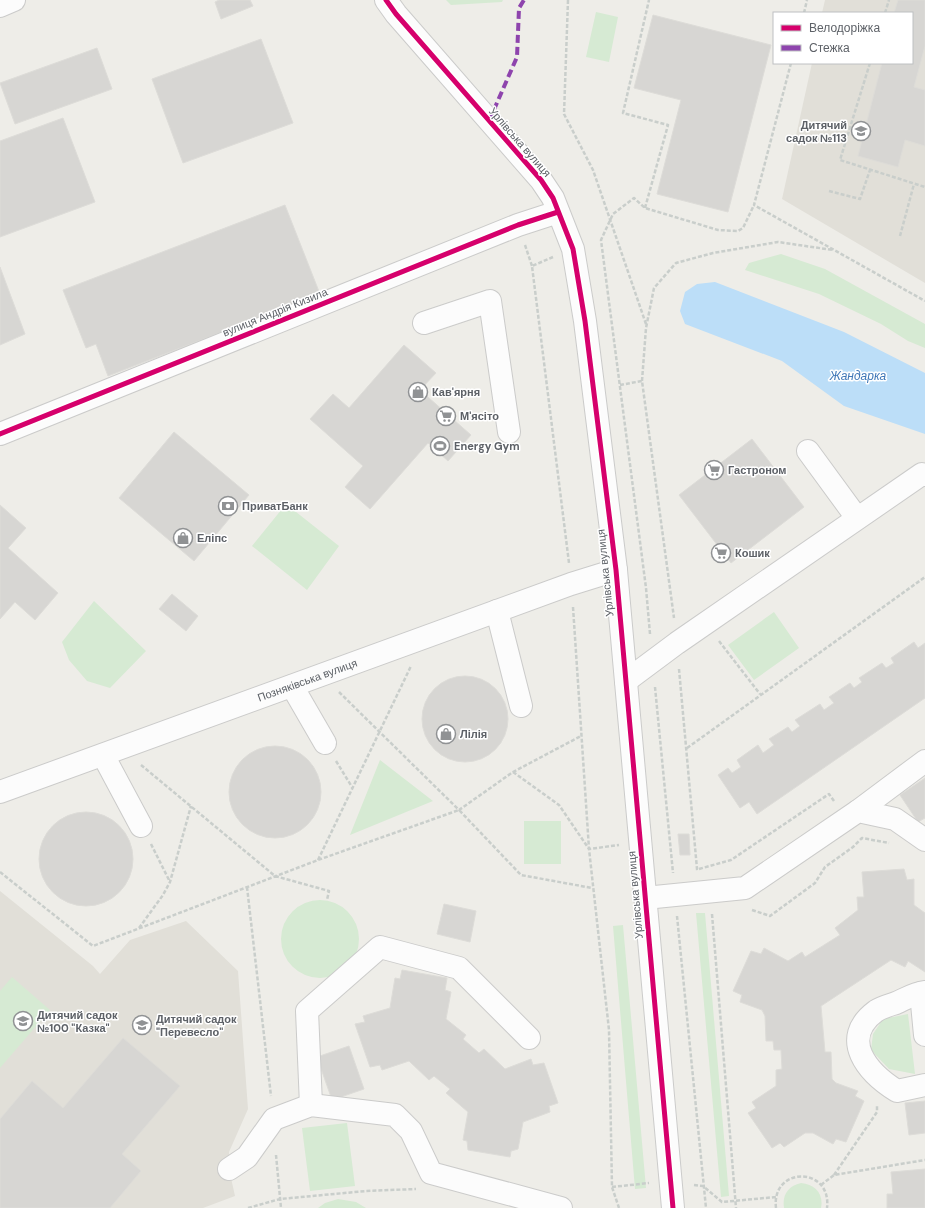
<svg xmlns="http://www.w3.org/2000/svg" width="925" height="1208" font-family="'DM Sans',sans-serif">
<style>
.education{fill:#e1dfd8}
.green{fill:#d6ead3}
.water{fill:#bcdef8}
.building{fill:#d7d6d3;stroke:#dddcd8}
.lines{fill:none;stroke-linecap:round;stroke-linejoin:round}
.minor-casing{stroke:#cbcbca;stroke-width:24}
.path{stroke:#c9cecb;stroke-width:2.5;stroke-dasharray:4 2;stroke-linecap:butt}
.minor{stroke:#fcfcfc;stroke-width:22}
.quiet{stroke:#8e44ad;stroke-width:4;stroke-dasharray:8 4;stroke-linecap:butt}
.cycleway-casing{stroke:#fff;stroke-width:8}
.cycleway{stroke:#d6006c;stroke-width:5}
.labels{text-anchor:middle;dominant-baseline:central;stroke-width:3;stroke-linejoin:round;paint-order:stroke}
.poi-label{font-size:11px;font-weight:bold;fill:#5d6167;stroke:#fff;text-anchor:start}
.street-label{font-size:11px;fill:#5d6167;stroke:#fff}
.water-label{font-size:12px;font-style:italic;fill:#3f77b7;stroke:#fff}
</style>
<rect width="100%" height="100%" fill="#eeede8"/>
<path class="education" d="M825,0H925V283L782,199L812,63H912V13H822Z
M0,891L93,966L100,974L130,940L186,921L238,971L248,1109L229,1152V1169L235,1196L203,1208H0Z"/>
<path class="green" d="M446,0H503L502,2L451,5Z
M596,12L618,17L609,62L586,57Z
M781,254L825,269L925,324V348L908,341L881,324L819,294L745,270L749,263Z
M286,504L339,546L307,590L252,546Z
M94,601L146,651L110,688L87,681L69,660L62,642Z
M774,612L799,648L754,680L728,645Z
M380,760L433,801L350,835Z
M524,821H561V864H524Z
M281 939a39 39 0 1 1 78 0a39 39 0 1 1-78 0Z
M696,913H705L729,1196L721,1197Z
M623,925L646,1188L635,1189L613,926Z
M12,977L50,1010L0,1068V991Z
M908,1014L915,1074L889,1069L871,1050L873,1034L883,1019Z
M347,1123L355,1186L310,1191L302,1128Z
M801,1183C815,1184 824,1194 821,1208H784C782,1195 788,1186 801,1183Z
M338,1199L356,1202L366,1208H318L325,1203Z"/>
<path class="water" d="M715,282L844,332L925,373V434L844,406L782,361L685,324L680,311L685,292L697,284Z"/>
<path class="building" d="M219,0H250L253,6L221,19L215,2Z
M898,0H925V46L914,87L925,90V146L905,140L898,167L858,156L882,63H912V13H894Z
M653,15L771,45L728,212L657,194L681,100L634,88Z
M261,39L293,123L183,163L152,79Z
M97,48L112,89L15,124L0,83Z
M63,118L95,202L0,237V141Z
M285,205L320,294L108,376L96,344L86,348L63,290Z
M0,267L25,334L0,345Z
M404,345L436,373L420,390L471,435L448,461L428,443L370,509L345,487L363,466L310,419L333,394L349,408Z
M174,432L249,495L194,561L119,498Z
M752,439L804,507L731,563L679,495Z
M0,505L26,528L8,548L58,593L35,620L15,602L0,619Z
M172,594L198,616L186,631L159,609Z
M914,642L918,648L925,643V698L757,814L749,802L740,808L718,775L728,768L732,773L741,767L737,760L758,745L763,753L774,745L769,739L788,727L792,732L800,726L795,720L820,704L824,710L834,703L829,697L850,683L854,688L862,682L859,678L882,663L886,668L894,663L891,658Z
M422 719a43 43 0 1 1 86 0a43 43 0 1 1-86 0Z
M229 792a46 46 0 1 1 92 0a46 46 0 1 1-92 0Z
M925,778V818L918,822L900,795Z
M39 859a47 47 0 1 1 94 0a47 47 0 1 1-94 0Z
M678,834H689L690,855H680Z
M904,869L907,880L914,879V905L925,913V972L908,961L905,967L891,960L821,1006L825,1052H831L832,1079L836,1083L858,1091L855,1096L864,1101L846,1142L836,1139L833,1144L813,1133H805L784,1147L780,1143L772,1148L748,1113L756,1108L752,1102L776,1086V1070L782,1069L781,1050H774L773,1041H766L765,1016L762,1010L740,1002L742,995L733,991L751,951L761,954L764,948L788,961L802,952L805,957L840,935L835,928L858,910L857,897H864L862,872Z
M444,904L476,911L470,942L437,934Z
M402,970L447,978L445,990L451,992L446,1019L466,1035L463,1039L479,1053L484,1049L505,1069L531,1059L533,1065L544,1063L558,1103L549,1106L550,1112L523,1122L518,1149L511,1151L510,1157L468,1150L467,1141L463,1140L468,1112L446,1093L450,1089L434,1076L429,1080L409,1061L382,1070L380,1065L370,1067L355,1024L365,1022L363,1016L390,1008L395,978L400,979Z
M123,1038L180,1086L122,1154L141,1171L110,1208H0V1119L32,1081L63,1108Z
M349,1046L364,1089L332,1100L317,1057Z
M925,1101V1133L909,1135L905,1103Z
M925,1169V1208H887V1194H893L891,1172Z"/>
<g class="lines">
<defs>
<g id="minor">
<path d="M386,0L396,14L541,180L553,198L573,249L585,321L616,570L673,1208"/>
<path d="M0,6L14,0"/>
<path d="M424,323L490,301L509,432"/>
<path d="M0,434L518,225L558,212"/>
<path d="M808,451L857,518"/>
<path d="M497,611L521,706"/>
<path d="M626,681L677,643L922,474L925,475"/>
<path d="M292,686L325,743"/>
<path d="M103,755L141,826"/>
<path id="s1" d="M0,792L571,584L616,570"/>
<path d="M858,811L925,761"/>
<path d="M645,898L745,888L858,811L895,819L925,840"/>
<path d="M925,992C915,993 905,999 896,1003C890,1005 882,1007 876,1011C838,1039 868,1073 897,1091L925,1085"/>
<path d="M921,993L925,1035"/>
<path d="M311,1105L307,1011L380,947L459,968L529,1038"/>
<path d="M229,1169L247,1157L274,1119L311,1105L395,1115L411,1131L431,1173L561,1208"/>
</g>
</defs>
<use href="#minor" class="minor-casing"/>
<path class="path" d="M568,0L564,114L593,170L646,324
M804,13L807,0
M885,13L889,0
M791,63L754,205L925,301
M870,63L840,160L925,187
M829,191L860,199L870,170
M645,208L668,125L623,113L649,0
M900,236L914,184
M525,245L532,266
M553,257L532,266L569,563
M642,381L646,328L654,288L676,263L713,253L778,242L833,250
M620,385L642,381L674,618
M573,607L589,849L609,1030L612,1187L619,1208
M650,634L646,588L601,240L613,214L634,198L645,208L718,230L738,231L743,228L754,205
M719,641L760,694
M679,669L697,869H695
M655,687L673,873
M339,692L459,810L513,772L581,736
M687,748L925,577
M336,761L352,787
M141,765L275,876L329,891L327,900
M513,772L559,805L589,849L619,845
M151,844L170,882
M318,860L411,666
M699,869L731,860L829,794L834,801
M0,872L93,946L318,860L459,810L521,875L592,888
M247,887L271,1096
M752,910L770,916L815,883L825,867L853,847L862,838L889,843
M712,914L736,1208
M677,916L706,1208
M139,928L163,895L170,882L191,806
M276,1155L281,1208
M834,1175L877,1112V1106
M694,1185L703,1186L722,1202L776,1197
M821,1185L834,1175L925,1160
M612,1187L649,1183
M248,1208L280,1199L366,1191L416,1189
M776,1208C771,1166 832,1166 827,1208"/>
<use href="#minor" class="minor"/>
<path class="quiet" d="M489,121L517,57L519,8L524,0"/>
<defs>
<path id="cycleway" d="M386,0L396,14L541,180L553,198L573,249L585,321L616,570L673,1208
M0,434L518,225L558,212"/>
</defs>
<use href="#cycleway" class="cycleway-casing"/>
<use href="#cycleway" class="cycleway"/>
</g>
<defs>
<symbol id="school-ring" viewBox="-11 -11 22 22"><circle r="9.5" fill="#fff" stroke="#909294" stroke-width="1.5"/><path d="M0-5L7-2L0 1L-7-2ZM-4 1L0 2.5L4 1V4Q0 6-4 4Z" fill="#909294"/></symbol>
<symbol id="shop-ring" viewBox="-11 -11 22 22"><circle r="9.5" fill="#fff" stroke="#909294" stroke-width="1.5"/><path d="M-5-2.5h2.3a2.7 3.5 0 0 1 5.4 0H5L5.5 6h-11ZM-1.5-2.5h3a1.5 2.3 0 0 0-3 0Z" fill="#909294"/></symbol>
<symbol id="supermarket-ring" viewBox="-11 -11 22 22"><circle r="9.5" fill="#fff" stroke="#909294" stroke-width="1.5"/><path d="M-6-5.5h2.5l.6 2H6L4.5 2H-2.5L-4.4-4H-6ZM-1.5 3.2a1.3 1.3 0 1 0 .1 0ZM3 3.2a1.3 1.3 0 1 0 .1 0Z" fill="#909294"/></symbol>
<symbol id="stadium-ring" viewBox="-11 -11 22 22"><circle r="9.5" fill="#fff" stroke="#909294" stroke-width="1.5"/><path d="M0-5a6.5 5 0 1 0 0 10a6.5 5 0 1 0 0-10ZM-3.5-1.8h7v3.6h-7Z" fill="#909294"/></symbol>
<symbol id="bank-ring" viewBox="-11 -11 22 22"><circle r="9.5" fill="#fff" stroke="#909294" stroke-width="1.5"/><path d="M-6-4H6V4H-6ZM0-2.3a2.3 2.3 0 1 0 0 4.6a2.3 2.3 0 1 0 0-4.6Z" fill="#909294"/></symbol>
</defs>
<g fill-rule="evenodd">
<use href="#school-ring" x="850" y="120" width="22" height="22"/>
<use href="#shop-ring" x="407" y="381" width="22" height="22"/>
<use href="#supermarket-ring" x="435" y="405" width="22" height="22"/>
<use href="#stadium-ring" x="429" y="435" width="22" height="22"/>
<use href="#supermarket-ring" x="703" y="459" width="22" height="22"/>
<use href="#bank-ring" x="217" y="495" width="22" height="22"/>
<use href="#shop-ring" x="172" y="527" width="22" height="22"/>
<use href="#supermarket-ring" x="710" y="542" width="22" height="22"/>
<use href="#shop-ring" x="435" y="723" width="22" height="22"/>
<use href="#school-ring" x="12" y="1010" width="22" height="22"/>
<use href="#school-ring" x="131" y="1014" width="22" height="22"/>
</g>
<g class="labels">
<g class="poi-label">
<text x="847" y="125" text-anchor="end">Дитячий<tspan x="847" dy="13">садок №113</tspan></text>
<text x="432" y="392">Кав'ярня</text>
<text x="460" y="416">М'ясіто</text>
<text x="454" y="446">Energy Gym</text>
<text x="728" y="470">Гастроном</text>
<text x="242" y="506">ПриватБанк</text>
<text x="197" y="538">Еліпс</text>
<text x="735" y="553">Кошик</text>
<text x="460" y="734">Лілія</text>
<text x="37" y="1015">Дитячий садок<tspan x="37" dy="13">№100 "Казка"</tspan></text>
<text x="156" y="1019">Дитячий садок<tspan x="156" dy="13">"Перевесло"</tspan></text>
</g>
<g class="street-label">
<text transform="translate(520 142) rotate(49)">Урлівська вулиця</text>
<text transform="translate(275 312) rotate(-22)">вулиця Андрія Кизила</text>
<text transform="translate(605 573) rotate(-96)">Урлівська вулиця</text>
<text stroke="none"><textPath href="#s1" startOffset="327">Позняківська вулиця</textPath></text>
<text transform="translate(635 895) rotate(-95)">Урлівська вулиця</text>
</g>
<g class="water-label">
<text x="858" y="376">Жандарка</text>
</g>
</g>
<rect x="773" y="12" width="140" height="52" fill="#ffffff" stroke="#bec0c2"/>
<rect x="781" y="25" width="20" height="6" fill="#d6006c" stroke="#bec0c2"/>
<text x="809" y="32" font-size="12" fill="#5d6167">Велодоріжка</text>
<rect x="781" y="45" width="20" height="6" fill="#8e44ad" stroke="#bec0c2"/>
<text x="809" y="52" font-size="12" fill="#5d6167">Стежка</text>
</svg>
